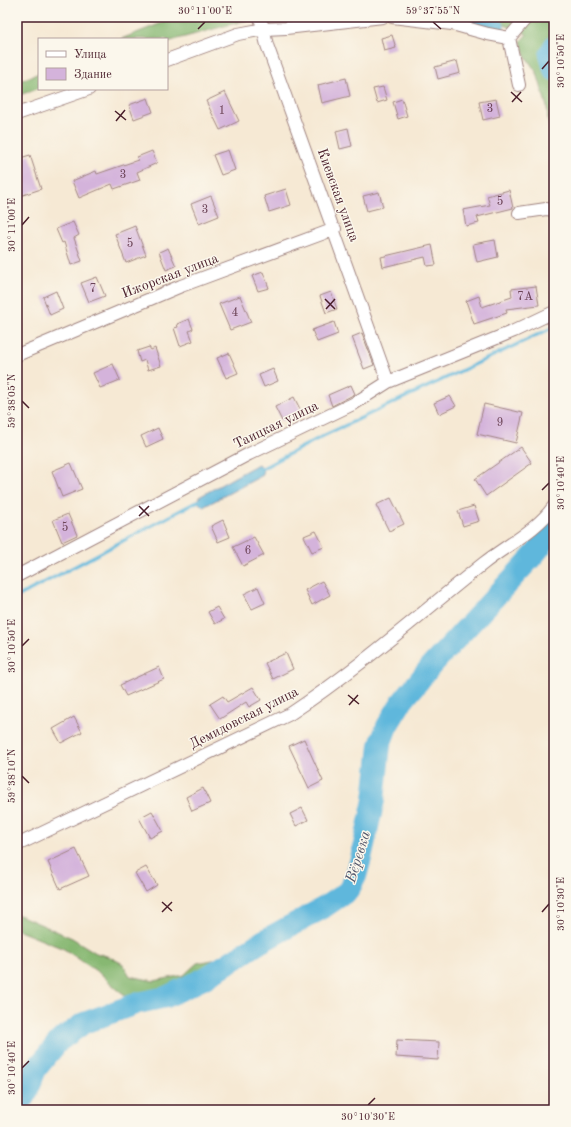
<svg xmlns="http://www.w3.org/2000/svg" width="571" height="1127" font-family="'Old Standard TT',serif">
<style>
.forest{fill:#87b872;stroke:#686c4e}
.water{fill:#5eb7dc;stroke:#546b84}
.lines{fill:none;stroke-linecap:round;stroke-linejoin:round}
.stream{stroke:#5eb7dc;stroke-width:3.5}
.canal{stroke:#5eb7dc;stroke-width:13}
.river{stroke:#5eb7dc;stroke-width:22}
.building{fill:#d4b3db}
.minor-casing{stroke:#a08480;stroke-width:14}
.minor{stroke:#fff;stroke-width:12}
.ticks{fill:none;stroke:#4a1f2b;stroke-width:1.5}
.labels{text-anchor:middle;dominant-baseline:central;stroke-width:3;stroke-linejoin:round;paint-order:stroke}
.number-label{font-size:12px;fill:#6c4457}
.street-label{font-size:14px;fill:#4a1f2b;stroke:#fbf7ec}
.water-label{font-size:15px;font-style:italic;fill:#515469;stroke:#fbf7ec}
.neatline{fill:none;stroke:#4a1f2b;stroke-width:1.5}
.ticks-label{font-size:10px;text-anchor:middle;fill:#4a1f2b}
</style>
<rect width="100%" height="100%" fill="#fbf7ec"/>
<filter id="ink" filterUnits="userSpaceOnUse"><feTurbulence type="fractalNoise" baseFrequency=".025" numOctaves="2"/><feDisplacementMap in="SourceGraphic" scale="8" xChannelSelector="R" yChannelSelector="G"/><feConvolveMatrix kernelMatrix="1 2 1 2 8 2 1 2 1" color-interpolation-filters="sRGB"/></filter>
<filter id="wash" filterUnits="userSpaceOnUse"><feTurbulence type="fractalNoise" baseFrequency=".012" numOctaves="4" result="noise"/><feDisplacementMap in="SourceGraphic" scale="16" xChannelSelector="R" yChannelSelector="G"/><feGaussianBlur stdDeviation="0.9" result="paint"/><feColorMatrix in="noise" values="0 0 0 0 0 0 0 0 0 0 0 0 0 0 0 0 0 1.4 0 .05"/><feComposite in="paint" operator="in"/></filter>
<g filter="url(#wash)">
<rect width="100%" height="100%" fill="#f6e9d4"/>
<path class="forest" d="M177,17H315H278L243,21L167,42V39H121Z
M485,17H554V143L548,122L547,107L537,73L524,54L521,41L527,34Z
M39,73V88L17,96V82Z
M17,914L72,938L96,953L110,957L123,964L130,976L154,981L184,975L197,963L218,959L275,923L285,934C247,953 210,986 170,999C160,1002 150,1004 140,1006L117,989L102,975L64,949L17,930Z"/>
<path class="water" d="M258,464L262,468L263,475L203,507L197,501L199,497Z"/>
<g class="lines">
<path class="stream" d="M259,470L325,435L554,327
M551,534L554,535
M17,597L200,500"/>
<path class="canal" d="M454,17L498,26"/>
<path class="river" d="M554,46L550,55L554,70
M17,1103L25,1097L36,1069L59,1041L84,1023L138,1003L166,997L205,978L261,942L323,908L348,891L356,876L361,858L374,800L380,745L387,726L401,703L431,666L534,555L554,530"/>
</g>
<g id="blocks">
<path class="building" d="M392,35L396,48L384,51L381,38Z
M457,61L460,73L438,79L435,67Z
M346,78L350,96L322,103L318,85Z
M383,87L387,100L377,103L373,89Z
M225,92L239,121L220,130L206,101Z
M148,98L153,112L134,119L129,105Z
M402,99L407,116L398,119L393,102Z
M496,99L500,116L483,120L479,102Z
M348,128L352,146L340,149L336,131Z
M228,150L235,170L221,175L213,155Z
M152,151L157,163L137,172L140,180L114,189L112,184L79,198L72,181L96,171L97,174L138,160L137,157Z
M30,155L41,189L17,197V159Z
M286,189L291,205L269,212L264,196Z
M509,190L513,208L477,217L479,223L466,226L463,210L490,205L487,196Z
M379,192L383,207L367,211L363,196Z
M211,196L219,216L199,224L191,204Z
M73,222L79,235L74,238L82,261L71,265L64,242L62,243L56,229Z
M135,226L146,255L126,263L115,234Z
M495,240L498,257L477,262L473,244Z
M432,245L436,265L427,266L425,257L383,267L381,257Z
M168,248L176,266L166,270L159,252Z
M263,272L269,288L258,291L252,276Z
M97,277L105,296L89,302L81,283Z
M536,286L539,305L506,309L507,313L474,324L466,301L479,296L482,307L512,297L511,289Z
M56,291L63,309L50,315L43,297Z
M331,292L337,309L326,313L320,296Z
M240,296L251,322L230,330L219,304Z
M189,319L193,329L189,331L193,341L180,346L174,328L178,327L177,324Z
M334,322L338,334L317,342L312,330Z
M362,333L374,365L364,369L352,337Z
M149,347L151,350L155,348L161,366L148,370L145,360L140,362L137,351Z
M229,353L238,373L226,378L217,358Z
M113,364L120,380L100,388L93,373Z
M273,369L278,381L264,387L259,375Z
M351,385L355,394L332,406L328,395Z
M450,396L456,406L439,414L434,403Z
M294,397L301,411L282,421L275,407Z
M484,404L523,413L516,443L477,434Z
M158,428L163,439L146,447L141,436Z
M521,447L532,463L486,496L475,479Z
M71,463L82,489L62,497L52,471Z
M391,498L404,524L389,531L376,505Z
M474,506L479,521L463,526L458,511Z
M68,514L77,535L62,542L53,520Z
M223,520L230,537L218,542L211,526Z
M316,531L324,547L312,552L304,536Z
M254,537L264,555L243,566L233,547Z
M322,581L330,595L312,605L305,590Z
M258,587L265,603L252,609L244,594Z
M217,607L224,619L215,624L208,612Z
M286,653L293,669L273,679L265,663Z
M159,667L164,679L126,696L120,685Z
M253,687L261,700L249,707L246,702L220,719L210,704L223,696L227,702Z
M74,717L82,732L61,743L53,729Z
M304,739L323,781L309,788L289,746Z
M203,788L210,803L192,811L186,797Z
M302,808L308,820L296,826L290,814Z
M152,811L163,831L150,838L139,818Z
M76,849L89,876L60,889L48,862Z
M146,867L157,885L146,892L135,873Z
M397,1040L439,1042L438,1060L396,1057Z"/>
</g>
</g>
<g filter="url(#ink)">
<use href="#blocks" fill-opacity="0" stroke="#a08480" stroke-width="1"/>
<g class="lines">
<defs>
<path id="minor" d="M260,17L267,45L388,382
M392,17L452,24L488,34L509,38
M167,60L238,34L264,29L286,28L383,17
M519,85L509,38L527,17
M17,114L89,89
M519,213L546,209L554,210
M17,355L181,286L335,229
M17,576L249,454L355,403L388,382L514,331L554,312
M17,845L290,714C358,669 420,614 484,563C507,545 537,530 554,506"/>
</defs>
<use href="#minor" class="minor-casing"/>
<use href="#minor" class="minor"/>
</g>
</g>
<path class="ticks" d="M433,22L441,29M198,29L205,22M542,69L549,61M511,92L522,102M512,102L521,92M115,111L126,120M116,121L125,110M22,225L29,217M325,299L335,309M326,309L335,299M22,401L29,408M542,490L549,483M139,506L149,516M139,516L149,506M22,646L29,639M348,695L359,704M349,705L358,695M22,776L29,783M162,902L172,911M162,912L172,902M542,912L549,904M22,1068L29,1061M368,1105L375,1098"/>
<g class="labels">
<g class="number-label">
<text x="490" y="109">3</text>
<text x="222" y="111">1</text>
<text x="123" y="175">3</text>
<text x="500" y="202">5</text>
<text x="205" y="210">3</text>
<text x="130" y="244">5</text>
<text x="93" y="289">7</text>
<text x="525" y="297">7А</text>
<text x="235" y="313">4</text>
<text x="500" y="423">9</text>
<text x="65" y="528">5</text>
<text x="248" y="551">6</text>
</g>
<g class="street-label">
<text transform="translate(338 195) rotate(70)">Киевская улица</text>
<text transform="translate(170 276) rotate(-21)">Ижорская улица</text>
<text transform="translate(276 425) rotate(-26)">Таицкая улица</text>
<text transform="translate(244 718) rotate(-27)">Демидовская улица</text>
</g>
<g class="water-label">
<text transform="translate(359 857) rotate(-73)">Вёревка</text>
</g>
</g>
<rect width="571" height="1127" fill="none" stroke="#fbf7ec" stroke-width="44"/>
<rect x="38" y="38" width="130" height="52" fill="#fbf7ec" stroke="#b4a19f"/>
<rect x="46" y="51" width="20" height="6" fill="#ffffff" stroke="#b4a19f"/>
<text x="74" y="58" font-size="12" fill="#4a1f2b">Улица</text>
<rect x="46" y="68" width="20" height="12" fill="#d4b3db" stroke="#b4a19f"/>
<text x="74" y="78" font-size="12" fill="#4a1f2b">Здание</text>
<rect x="22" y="22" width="527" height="1083" class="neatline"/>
<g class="ticks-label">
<text x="205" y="14">30°11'00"E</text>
<text x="433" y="14">59°37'55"N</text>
<text transform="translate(560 61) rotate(-90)" y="4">30°10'50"E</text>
<text transform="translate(11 225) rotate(-90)" y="4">30°11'00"E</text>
<text transform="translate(11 401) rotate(-90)" y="4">59°38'05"N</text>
<text transform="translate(560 483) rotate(-90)" y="4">30°10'40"E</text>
<text transform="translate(11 646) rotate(-90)" y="4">30°10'50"E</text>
<text transform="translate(11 776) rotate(-90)" y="4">59°38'10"N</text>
<text transform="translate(560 904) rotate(-90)" y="4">30°10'30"E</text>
<text transform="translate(11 1068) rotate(-90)" y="4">30°10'40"E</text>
<text x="368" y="1120">30°10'30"E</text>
</g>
</svg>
